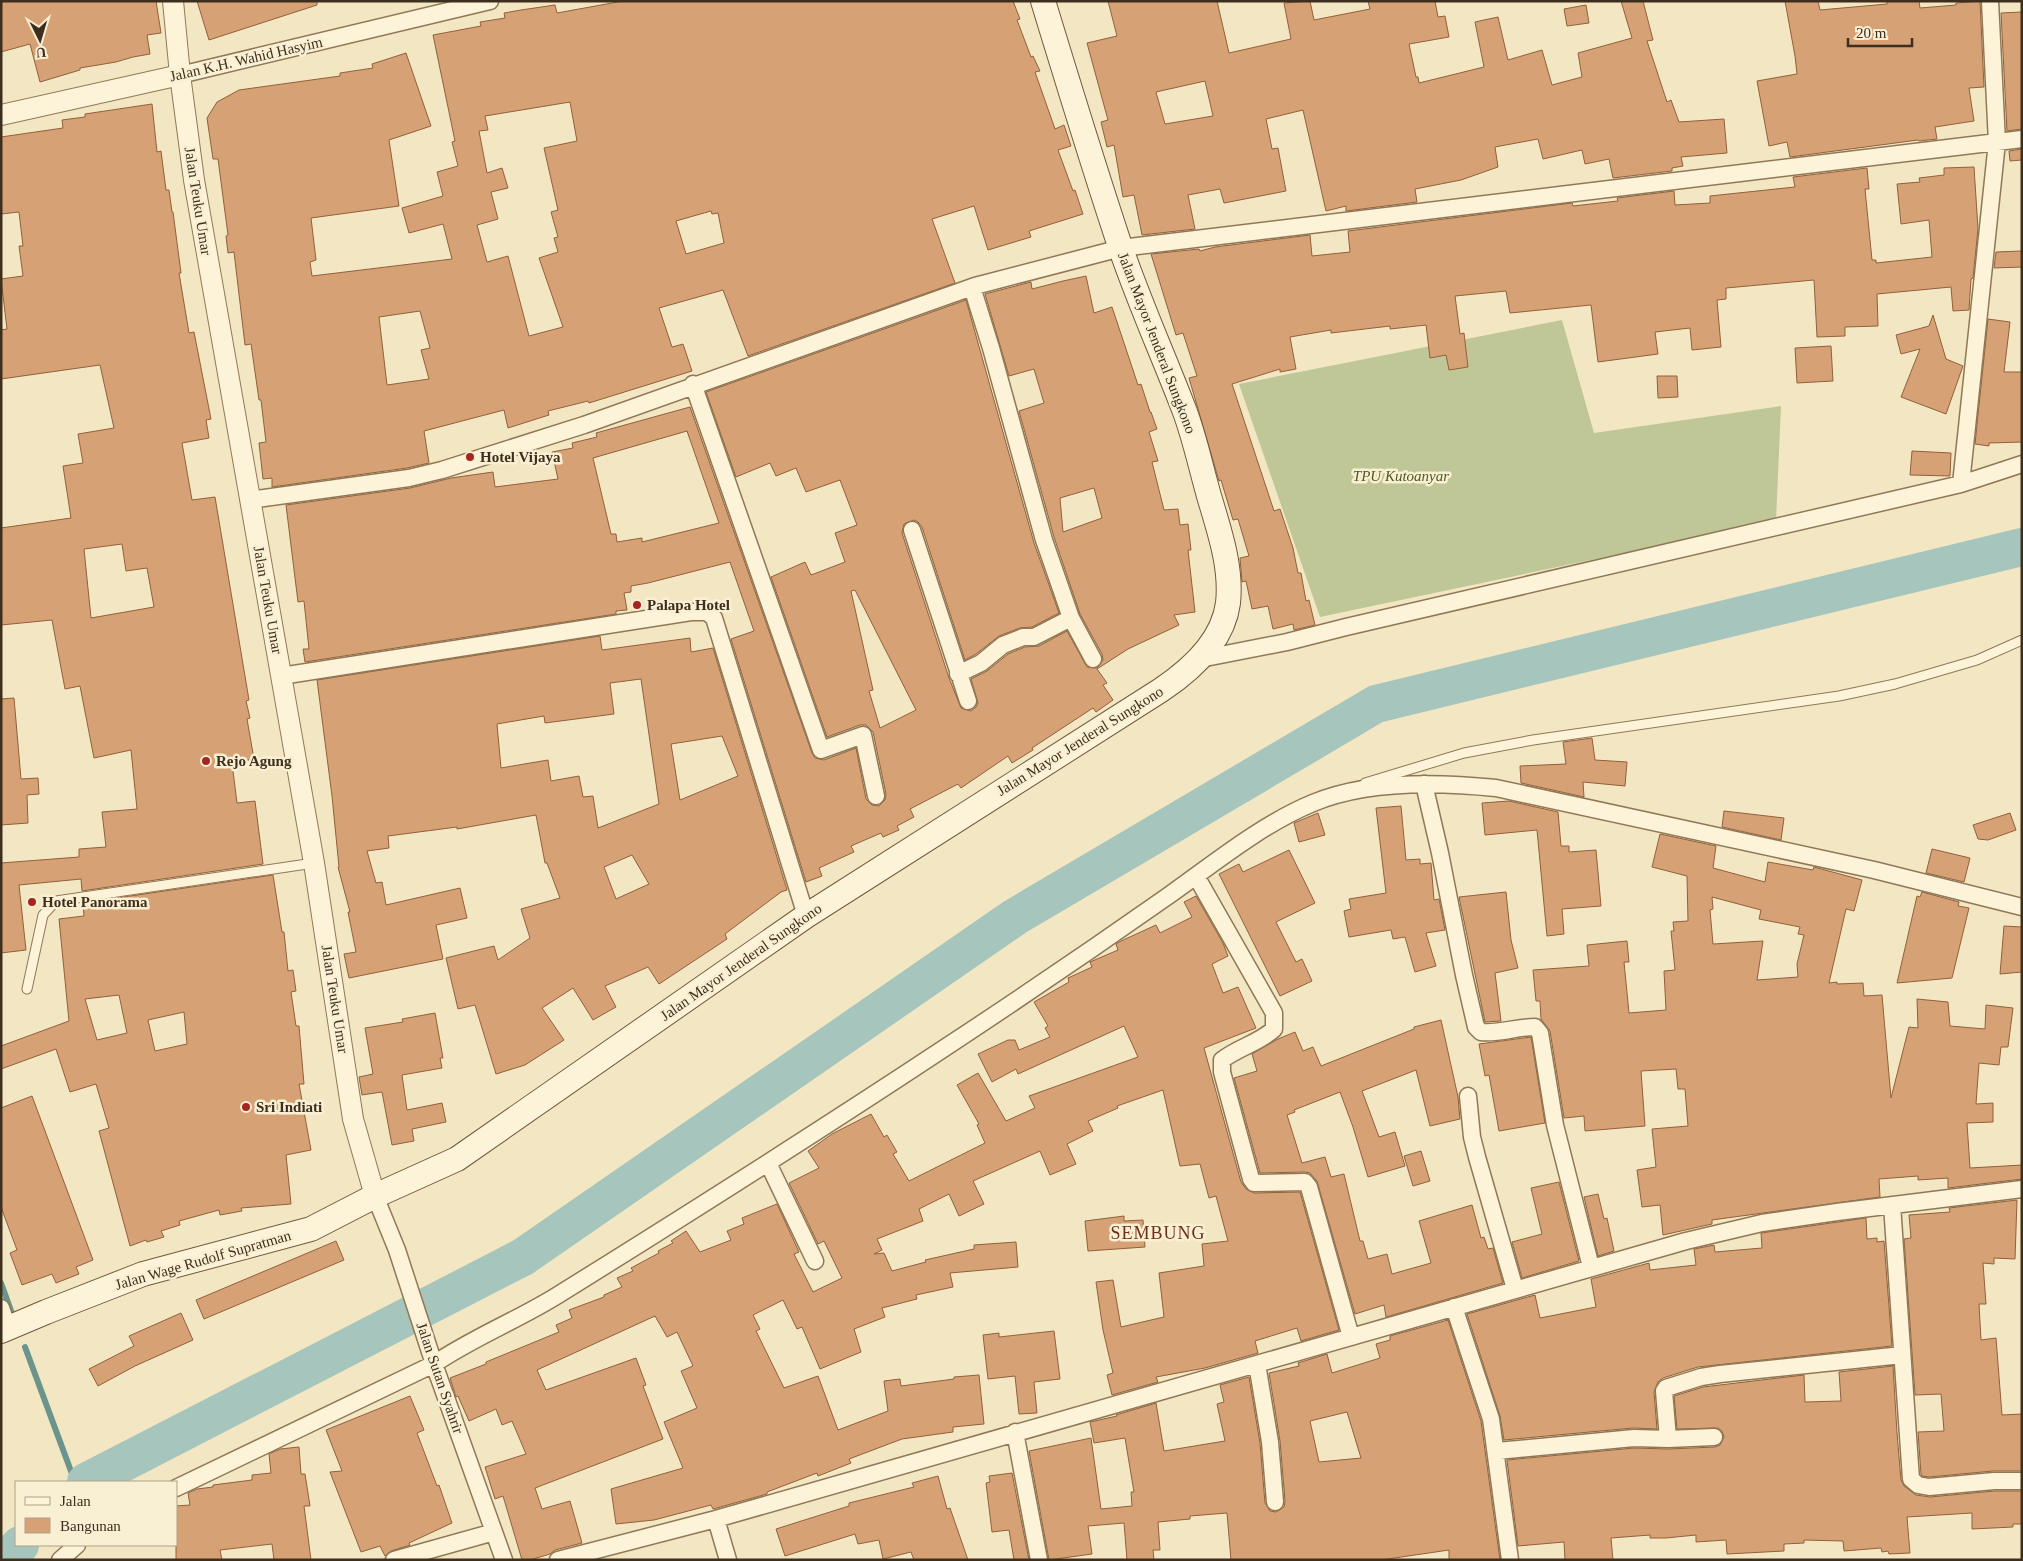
<svg xmlns="http://www.w3.org/2000/svg" width="2023" height="1561" font-family="Georgia,serif">
<style>
.cemetery{fill:#bfc796}
.lines{fill:none;stroke-linecap:round;stroke-linejoin:round}
.stream{stroke:#6b958c;stroke-width:6}
.river{stroke:#a6c5bd;stroke-width:38}
.building{fill:#d5a175;stroke:#92603b;fill-rule:evenodd}
.service-casing{stroke:#907857;stroke-width:11}
.minor-casing{stroke:#907857;stroke-width:19}
.tertiary-casing{stroke:#907857;stroke-width:22}
.secondary-casing{stroke:#72583b;stroke-width:26}
.service{stroke:#fcf3d8;stroke-width:9}
.minor{stroke:#fcf3d8;stroke-width:16}
.tertiary{stroke:#fcf3d8;stroke-width:20}
.secondary{stroke:#fcf3d8;stroke-width:24}
.poi-dot{fill:#a62521;stroke:#f9f0d4;stroke-width:2}
.labels{text-anchor:middle;dominant-baseline:central;stroke-width:5;stroke-linejoin:round;paint-order:stroke}
.street-label{font-size:15px;fill:#3e2e1d;stroke:#f9f0d4}
.poi-label{font-size:15px;font-weight:bold;fill:#3e2e1d;stroke:#f9f0d4;text-anchor:start}
.park-label{font-size:15px;font-style:italic;fill:#4c5d21;stroke:#f9f0d4}
.quarter-label{font-size:18px;letter-spacing:1px;fill:#702d18;stroke:#f9f0d4}
</style>
<rect width="100%" height="100%" fill="#f3e7c3"/>
<path class="cemetery" d="M1562,320L1594,433L1781,406L1776,521L1320,617L1239,384Z"/>
<g class="lines">
<path class="stream" d="M1,1283L14,1319
M25,1347L75,1482"/>
<path class="river" d="M86,1482L523,1257L1015,917L1376,704L2022,547
M6,1560L20,1545"/>
</g>
<path class="building" d="M1,1H156L161,33L147,35L150,54L133,57L116,62L80,68V70L40,82L30,44L1,52Z
M197,1H317V5L209,40Z
M623,1H1013L1020,19L1017,20L1031,57L1033,56L1040,71L1035,72L1055,129L1064,125L1071,146L1058,150L1073,191L1075,190L1083,214L1029,231L1031,237L988,250L974,206L932,219L955,283L748,356L723,290L659,308L672,347L683,344L692,371L589,403L588,401L548,411L549,415L508,428L504,410L424,431L429,463L407,468L272,487V478L263,479L259,443L266,442L261,400H259L251,344L245,345L234,252L228,253L226,236L228,235L218,159H213L207,118L217,102L239,90L340,76V73L373,68L372,64L406,53L431,126L389,140L399,206L311,218L316,260L310,262L312,276L452,259L443,224L409,233L402,208L443,196L437,172L458,166L452,142L455,141L433,35L481,26L480,22L505,18L504,13L521,10L555,5L557,13ZM570,102L577,141L544,148L558,210L551,212L558,237L554,238L558,252L539,258L563,327L529,336L508,256L487,262L477,225L498,219L491,192L508,188L502,168L487,173L479,131L488,130L485,116ZM711,211L712,214L718,213L724,243L686,254L676,221ZM420,311L430,348L421,350L429,379L387,385L379,317Z
M1108,1H1217L1229,53L1291,39L1284,3L1310,1L1314,20L1370,9L1368,1H1435L1438,17L1445,16L1449,37L1409,44L1416,77H1418L1419,83L1484,67L1475,22L1498,17L1508,60L1542,50L1552,85L1582,77L1578,53L1632,38L1621,1H1643L1653,40L1647,41L1667,102L1671,100L1679,122L1724,119L1727,153L1681,157L1683,166L1672,168V171L1613,178L1609,159L1585,164L1582,150L1543,159L1538,139L1495,147L1498,167L1461,180L1415,189L1417,202L1346,211V206L1326,211L1303,110L1266,119L1272,149L1278,148L1286,191L1224,203L1220,189L1188,195L1195,229L1142,235L1134,195L1123,197L1114,145L1107,147L1101,122L1108,120L1087,43L1117,36ZM1205,81L1213,116L1165,124L1156,92Z
M1785,1H1818L1820,10L1887,4V1H1919L1920,8L1956,5V3L1980,1L1984,87L1969,88L1974,121L1935,127L1937,139L1919,141L1918,140L1790,157L1787,142L1769,146L1757,81L1797,74L1795,56Z
M1586,5L1589,23L1567,26L1564,9Z
M2022,12V129L2007,131L2001,13Z
M152,104L157,152L161,151L166,190H169L172,212H173L181,273H179L189,333L194,332L211,419L206,420L209,438L182,443L192,500L215,497L249,700L246,701L250,718L247,719L254,759L232,763L237,803L255,801L263,864L82,891L81,879L19,885L26,950L1,953V863L79,857V849L106,847L102,812L137,809L131,750L94,758L80,686L65,689L52,620L1,625V528L71,518L63,466L83,463L78,434L114,428L100,365L1,379V330L7,329L1,279L23,276L19,246H23L19,212L1,214V137L63,128L62,120L85,117V114ZM122,544L126,571L147,568L154,607L91,618L84,549Z
M2022,149V160L2010,161L2009,151Z
M1974,167L1978,229L1973,278L1971,279L1969,310L1953,311L1951,287L1877,294L1878,326L1845,327V336L1817,337L1814,280L1726,288V299L1717,300L1721,347L1692,350L1690,328L1655,332L1658,354L1598,362L1591,305L1510,313L1506,291L1455,296L1460,334L1464,333L1468,367L1449,370L1446,355L1430,358L1426,325L1390,329V326L1331,333V330L1290,337L1296,369L1280,372V369L1232,384L1274,511L1280,509L1293,548L1298,573H1301L1306,601L1309,600L1315,625L1294,630L1293,624L1273,629L1268,606L1252,609L1246,581L1242,582L1240,558L1249,556L1238,519L1233,520L1221,480L1219,481L1189,378L1197,376L1183,333L1176,335L1151,254L1199,249L1200,251L1215,247L1310,235L1312,256L1350,252L1348,231L1572,203L1573,206L1618,201L1617,198L1674,191L1675,205L1710,203V196L1795,187L1793,177L1867,168L1869,189H1865L1872,260H1876V263L1932,257L1929,220L1901,224L1897,184L1920,182L1919,178L1944,175V168Z
M2022,251V267L1994,268L1996,252Z
M1086,276L1094,313L1112,307L1138,385L1141,384L1150,412H1151L1157,429L1149,432L1158,461L1152,462L1164,510L1178,509L1180,525L1188,524L1191,550H1188L1195,612L1174,615L1179,625L1128,649L1097,669L1107,683L1103,685L1113,700L1096,712L1093,708L1032,748L1033,750L1012,763L1008,756L961,788L958,784L910,809L914,817L897,826L899,830L883,837L881,833L851,846L854,852L819,868L822,876L806,882L731,639L754,631L730,562L648,583L631,586V592L624,593L627,610L616,611V614L305,662L303,649H309L304,601L298,602L286,505L410,488L451,478L493,472L495,487L558,479L552,452L573,448L572,443L597,437L596,433L690,407L812,753L815,758L824,760L856,748L866,799L872,805L879,806L885,800L886,794L873,732L866,725H860L827,737L771,577L805,562L811,575L845,562L835,533L857,525L840,480L806,492L796,468L776,476L770,463L736,477L706,392L966,300L1034,543L1059,613L1032,627L1020,628L999,636L976,654L965,660L922,527L918,522L914,520L904,524L902,533L949,678L961,708L971,711L976,707L978,703L971,679L987,671L1008,654L1025,647L1039,646L1067,631L1087,667L1097,668L1103,660L1102,654L1080,614L1054,537L1019,411L1044,403L1034,369L1009,376L985,294L1031,282L1032,289L1063,281ZM687,431L719,523L642,542V538L617,542L616,534H611L593,458ZM1094,488L1102,518L1063,532L1060,498ZM855,590L916,710L880,728L869,691L873,690L851,591Z
M1933,315L1946,359L1963,366L1946,414L1901,397L1920,349L1901,354L1896,335L1929,326Z
M1988,319L2010,322L2004,372H2022V442L1989,443V446L1975,444Z
M1831,346L1833,381L1797,383L1795,348Z
M1657,376H1677L1678,397L1658,398Z
M1912,451L1951,453L1950,476L1910,475Z
M600,636L602,650L690,638L691,652L713,648L787,890L781,892L725,934L727,939L659,984L648,967L605,986L616,1007L593,1020L573,988L542,1008L564,1040L525,1065L496,1074L475,1005L458,1009L446,958L494,946L498,960L530,938L521,909L560,898L547,863H545L536,815L457,829V827L388,836L389,848L367,851L376,883L382,882L386,905L460,888L467,918L436,925L443,959L349,978L344,954L356,952L348,912H350L338,867H339L332,796L317,680ZM641,679L659,804L598,828L593,796L583,797L579,776L551,781L548,760L501,768L497,724L544,716L545,723L614,714L610,683ZM722,736L738,776L680,800L671,744ZM632,855L649,884L616,899L604,867Z
M14,698L21,779L38,778L39,794L27,795L28,823L1,825V699Z
M1592,738L1595,760L1627,762L1625,786L1583,782L1584,797L1521,783L1520,766L1566,764L1563,742Z
M1509,801L1558,812L1561,846H1569V852L1596,850L1601,906L1562,909L1564,934L1547,936L1537,830L1485,835L1482,803Z
M1401,806L1406,860L1420,859V864L1431,863L1434,900L1439,899L1445,930L1426,933L1436,966L1415,972L1405,937L1393,939L1391,930L1349,937L1344,911L1351,909L1349,899L1386,893L1376,808Z
M1724,811L1784,818L1781,840L1722,827Z
M1318,813L1325,835L1299,842L1294,823Z
M2010,813L2016,830L1988,840L1978,839L1973,825Z
M1660,834L1716,846L1713,868L1765,882L1768,862L1813,870L1814,867L1862,880L1854,911L1846,909L1829,983L1837,982V984L1863,983L1864,996L1882,995L1891,1098L1909,1027L1918,1028L1917,999L1948,1002L1950,1026L1985,1029L1986,1005L2013,1008L2008,1047H2001L1999,1065L1979,1063L1976,1104L1993,1103V1122L1967,1123L1970,1168L2022,1165V1179L1948,1188V1178L1918,1180V1176L1879,1179L1880,1197L1712,1220V1224L1663,1235L1660,1205L1642,1207L1637,1170L1656,1167L1652,1129L1688,1126L1685,1089H1678L1676,1069L1641,1071L1645,1126L1585,1131L1584,1116L1564,1118L1550,1031L1541,1019L1540,1001H1536L1533,970L1589,966L1587,945L1627,941L1629,962H1624L1629,1013L1666,1010L1664,971L1675,970L1671,931H1674L1673,922L1688,921L1687,876L1652,867ZM1712,897L1761,910L1759,919L1800,927L1798,934L1804,935L1797,964L1798,977L1757,980L1763,941L1713,944L1710,910L1713,909Z
M1932,849L1970,858L1964,882L1926,873Z
M1289,850L1315,903L1276,922L1296,962L1302,959L1312,981L1280,996L1219,874L1239,864L1243,872Z
M273,875L282,932H284L288,971L293,970L296,991L291,992L296,1026H299L304,1084H299L311,1150L286,1155L291,1204L241,1208L242,1211L220,1215L219,1210L179,1221L180,1225L161,1231L164,1237L147,1242L146,1240L130,1246L99,1131L109,1128L96,1084L70,1092L56,1049L1,1069V1046L69,1021L59,919L84,916L83,903ZM119,995L127,1033L97,1040L85,999ZM184,1012L187,1044L155,1051L148,1020Z
M1506,892L1511,940L1518,968L1495,973L1501,1021L1485,1022L1459,897Z
M1922,892L1959,902L1958,906L1969,908L1952,978L1897,983L1917,896L1920,897Z
M1196,896L1223,943L1228,956L1212,964L1223,993L1238,987L1256,1028L1204,1048L1241,1182L1246,1189L1254,1193L1300,1192L1339,1330L1301,1341L1297,1328L1255,1341L1258,1353L1205,1368L1156,1377L1158,1382L1112,1395L1107,1375L1113,1373L1103,1330L1096,1282L1113,1280L1121,1327L1164,1317L1159,1273L1204,1266L1202,1244L1228,1241L1216,1196L1209,1198L1200,1164L1180,1166L1163,1090L1117,1106L1118,1108L1088,1121L1093,1131L1067,1144L1076,1164L1050,1175L1040,1151L973,1181L984,1204L959,1216L949,1194L919,1209L923,1221L877,1239L882,1250L874,1254L884,1253L892,1271L926,1262L925,1260L974,1249V1245L1016,1242L1018,1267L950,1273L953,1287L916,1295L917,1299L882,1308L885,1317L854,1329L861,1352L820,1369L802,1327L797,1329L783,1300L753,1315L760,1329L756,1331L784,1388L818,1376L838,1430L888,1411L884,1381L900,1379L901,1386L954,1379V1377L979,1375L984,1424L953,1427V1432L902,1439L849,1459L851,1463L818,1476L817,1473L767,1492V1494L713,1509L711,1505L654,1520L616,1524L611,1489L683,1468L664,1422L697,1408L681,1371L693,1366L677,1332L667,1337L655,1316L537,1370L546,1390L636,1358L646,1385L643,1386L663,1439L535,1488L542,1509L570,1501L582,1543L555,1550L550,1554L530,1560H522L503,1496L495,1499L485,1467L526,1454L512,1421L502,1425L496,1409L469,1421L458,1396L456,1397L450,1378L486,1364V1362L559,1332L556,1325L572,1318L569,1310L604,1297V1295L622,1287L617,1278L633,1271L631,1268L659,1253L658,1251L673,1243L671,1241L686,1231L700,1252L731,1240L727,1231L744,1224L742,1218L777,1204L799,1252L794,1254L813,1292L842,1278L824,1241L818,1244L789,1183L819,1168L808,1151L832,1134L871,1114L884,1137L887,1135L897,1152L893,1154L909,1181L985,1143L977,1125L979,1124L957,1085L978,1073L1006,1121L1035,1108L1029,1096L1138,1057L1124,1026L1018,1074L1016,1069L992,1082L978,1054L1008,1040H1015L1019,1050L1050,1037L1045,1028L1048,1026L1034,1002L1069,982L1068,978L1092,967L1090,962L1118,950L1116,944L1121,941L1156,925L1160,933L1192,917L1184,902Z
M2004,926L2022,927V972L2000,974Z
M435,1013L443,1058H440L442,1068L402,1075L407,1110L442,1103L446,1122L412,1129L414,1141L392,1145L382,1092L362,1095L359,1077L373,1074L365,1028L403,1022L402,1019Z
M1441,1020L1458,1097L1460,1119L1430,1126L1416,1070L1362,1091L1379,1137L1395,1132L1405,1166L1368,1177L1353,1127L1340,1092L1294,1110L1295,1112L1287,1115L1302,1163L1325,1157L1331,1177L1344,1174L1360,1241H1363L1368,1259L1387,1254L1392,1274L1431,1263L1419,1221L1472,1205L1481,1238L1484,1237L1488,1249L1493,1248L1503,1283L1386,1317L1384,1305L1355,1314L1317,1181L1310,1173L1305,1172L1260,1173L1234,1078L1257,1071L1252,1054L1278,1039L1295,1032L1303,1051L1313,1047L1321,1066L1414,1029V1027Z
M1531,1037L1545,1123L1499,1131L1489,1075L1485,1076L1479,1044Z
M32,1096L93,1260L76,1267L79,1274L56,1283L52,1274L22,1285L10,1253L17,1250L1,1207V1108Z
M1421,1151L1430,1181L1413,1186L1404,1156Z
M1559,1182L1579,1261L1522,1278L1512,1242L1542,1234L1531,1188Z
M1598,1194L1604,1219L1607,1218L1614,1251L1598,1256L1584,1197Z
M2017,1200L2015,1259L1994,1258V1264L1983,1263L1986,1304H1979L1981,1340L1996,1338L2002,1415L2022,1414V1471H1993L1929,1477L1922,1476L1921,1474L1918,1432L1944,1431L1941,1394L1915,1395L1904,1239L1911,1238L1909,1215L1950,1212L1949,1208Z
M1124,1216V1221L1143,1220L1145,1247L1088,1251L1085,1221Z
M1866,1218L1867,1239L1877,1238V1242L1884,1241L1892,1346L1698,1367L1663,1378L1658,1382L1654,1392L1657,1429L1633,1428L1504,1440L1500,1416L1467,1314L1535,1295L1540,1318L1596,1307L1591,1279L1649,1263L1650,1270L1696,1265L1694,1249L1714,1245L1715,1252L1762,1248L1761,1233Z
M336,1241L344,1260L204,1319L196,1300Z
M181,1313L193,1340L135,1366L98,1386L89,1369L134,1346L129,1336Z
M1448,1320L1481,1421L1500,1560H1449V1550L1381,1560H1231L1227,1513L1190,1516V1519L1158,1522L1160,1550H1153L1154,1560H1127L1124,1523L1088,1526L1092,1554L1049,1560L1029,1451L1091,1438L1101,1509L1132,1506L1131,1492H1134L1125,1438L1094,1443L1090,1422L1117,1416L1116,1415L1156,1403L1164,1451L1225,1441L1217,1404L1224,1402L1220,1385L1249,1377L1260,1443L1265,1503L1270,1511L1276,1512L1284,1507L1285,1501L1280,1441L1269,1373L1299,1366L1298,1363L1327,1354L1332,1373L1380,1358L1376,1344L1390,1340V1336ZM1347,1412L1361,1458L1319,1462L1310,1421Z
M1054,1331L1060,1379L1034,1382L1037,1413L1019,1414L1015,1376L988,1379L983,1335L999,1333V1337Z
M1893,1366L1897,1433L1901,1480L1904,1486L1916,1495L1930,1497L1994,1491H2022V1524H2013V1527L1972,1529V1513L1907,1517L1910,1553L1889,1554L1888,1551L1882,1552L1881,1548L1844,1551L1843,1541L1804,1540V1543L1784,1544V1551L1727,1554L1726,1540L1696,1542V1535L1666,1538H1650V1535L1611,1538L1613,1560H1565L1564,1542L1518,1546L1507,1460L1634,1448L1668,1449L1715,1447L1720,1445L1724,1437L1722,1431L1718,1428L1677,1429L1674,1396L1703,1387L1804,1375L1805,1402L1841,1401L1839,1372Z
M410,1396L424,1430L417,1433L437,1486L439,1485L452,1523L409,1543L410,1545L391,1551L385,1556L380,1546L361,1552L330,1472L342,1471L326,1430Z
M299,1447L301,1474H305L310,1506H304L311,1560H274L272,1544L220,1550L222,1560H176V1506L190,1505L188,1493L197,1489L213,1487V1485L252,1480V1475L271,1473L269,1454L280,1449Z
M1012,1473L1029,1560H1014L1009,1530L992,1532L986,1483L990,1482L989,1476Z
M938,1476L947,1509L950,1508L968,1560H914L911,1552L883,1559L879,1540L858,1544L855,1534L785,1556L776,1529L849,1506V1503L914,1487L912,1483Z"/>
<g class="lines">
<defs>
<path id="service" d="M1365,783L1464,753L1533,740L1839,696L1895,684L1977,660L2022,640
M27,989L43,915L56,901L314,863"/>
<path id="minor" d="M180,75L490,1
M972,287L991,348L1044,540L1071,618L1093,659
M693,384L821,750L863,735L876,796
M1961,484L1997,142L1990,1
M249,500L409,478L442,470L584,425L975,286L1121,248L2022,139
M912,530L968,701
M1200,659L1287,642L1346,627L1961,484L2022,464
M958,674L981,663L1003,645L1023,637H1034L1071,618
M281,676L691,612H707L714,618L806,916
M1424,784L1440,853L1464,975L1476,1027L1481,1032C1499,1034 1516,1027 1535,1027L1540,1033L1555,1125L1591,1267
M1196,876L1274,1013V1029C1259,1043 1239,1047 1222,1060V1072L1251,1179L1254,1183L1305,1182L1309,1187L1351,1337
M1468,1096L1472,1137L1477,1157L1515,1289
M768,1163L815,1261
M375,1196L397,1250L434,1364L504,1560
M1892,1205L1911,1479L1918,1485L1929,1487L1994,1481H2022
M1454,1307L1491,1419L1510,1560
M1,1308L8,1328
M1257,1364L1270,1442L1275,1502
M1015,1432L1039,1560
M1668,1439L1664,1391L1666,1388L1701,1377L1720,1374L1902,1355
M1497,1451L1634,1438L1668,1439L1714,1437
M176,1488L434,1364C474,1337 518,1320 558,1295C688,1214 816,1133 943,1049C1019,999 1094,948 1168,896C1213,864 1262,824 1313,803C1367,780 1438,782 1496,788L1874,870L2022,907
M716,1519L728,1560
M60,1560L77,1545
M394,1560L494,1532
M558,1560L716,1519L1686,1241L1762,1223L1837,1212L2022,1189"/>
<path id="tertiary" d="M173,1L180,75L194,180L314,863L353,1119L375,1196
M1,115L180,75"/>
<path id="secondary" d="M1,1331L46,1312L143,1274L311,1229L375,1196L457,1159L806,916L1161,690C1191,670 1223,642 1228,603C1232,567 1219,530 1209,496C1201,468 1195,439 1185,412C1164,357 1139,302 1120,246C1093,165 1068,83 1043,1"/>
</defs>
<use href="#service" class="service-casing"/>
<use href="#minor" class="minor-casing"/>
<use href="#tertiary" class="tertiary-casing"/>
<use href="#secondary" class="secondary-casing"/>
<use href="#service" class="service"/>
<use href="#minor" class="minor"/>
<use href="#tertiary" class="tertiary"/>
<use href="#secondary" class="secondary"/>
</g>
<g class="poi-dot">
<circle cx="470" cy="457" r="5"/>
<circle cx="637" cy="605" r="5"/>
<circle cx="206" cy="761" r="5"/>
<circle cx="32" cy="902" r="5"/>
<circle cx="246" cy="1107" r="5"/>
</g>
<g class="labels">
<g class="street-label">
<text transform="translate(246 59) rotate(-13)">Jalan K.H. Wahid Hasyim</text>
<text transform="translate(198 201) rotate(81)">Jalan Teuku Umar</text>
<text transform="translate(1157 343) rotate(69)">Jalan Mayor Jenderal Sungkono</text>
<text transform="translate(268 600) rotate(80)">Jalan Teuku Umar</text>
<text transform="translate(1080 741) rotate(-32)">Jalan Mayor Jenderal Sungkono</text>
<text transform="translate(741 962) rotate(-35)">Jalan Mayor Jenderal Sungkono</text>
<text transform="translate(335 999) rotate(81)">Jalan Teuku Umar</text>
<text transform="translate(203 1260) rotate(-16)">Jalan Wage Rudolf Supratman</text>
<text transform="translate(440 1378) rotate(71)">Jalan Sutan Syahrir</text>
</g>
<g class="poi-label">
<text x="480" y="457">Hotel Vijaya</text>
<text x="647" y="605">Palapa Hotel</text>
<text x="216" y="761">Rejo Agung</text>
<text x="42" y="902">Hotel Panorama</text>
<text x="256" y="1107">Sri Indiati</text>
</g>
<g class="park-label">
<text x="1401" y="476">TPU Kutoanyar</text>
</g>
<g class="quarter-label">
<text x="1158" y="1233">SEMBUNG</text>
</g>
</g>
<rect width="2023" height="1561" fill="none" stroke="#3e2e1d" stroke-width="5"/>
<rect x="15" y="1481" width="162" height="65" fill="#f9f0d4" stroke="#aea28b"/>
<rect x="25" y="1497" width="25" height="8" fill="#fcf3d8" stroke="#aea28b"/>
<text x="60" y="1506" font-size="15" fill="#3e2e1d">Jalan</text>
<rect x="25" y="1518" width="25" height="15" fill="#d5a175" stroke="#aea28b"/>
<text x="60" y="1531" font-size="15" fill="#3e2e1d">Bangunan</text>
<g transform="translate(40 40) rotate(175)" stroke="#f9f0d4" stroke-width="4" paint-order="stroke">
<path d="M0-4L9 19L0 12L-9 19Z" fill="#3e2e1d"/>
<text y="-8" font-size="14" font-weight="bold" text-anchor="middle" fill="#3e2e1d">U</text>
</g>
<path d="M1848 38v8h64v-8" fill="none" stroke="#3e2e1d" stroke-width="2.5"/>
<text x="1856" y="38" font-size="15" fill="#3e2e1d" stroke="#f9f0d4" stroke-width="4" paint-order="stroke">20 m</text>
</svg>
